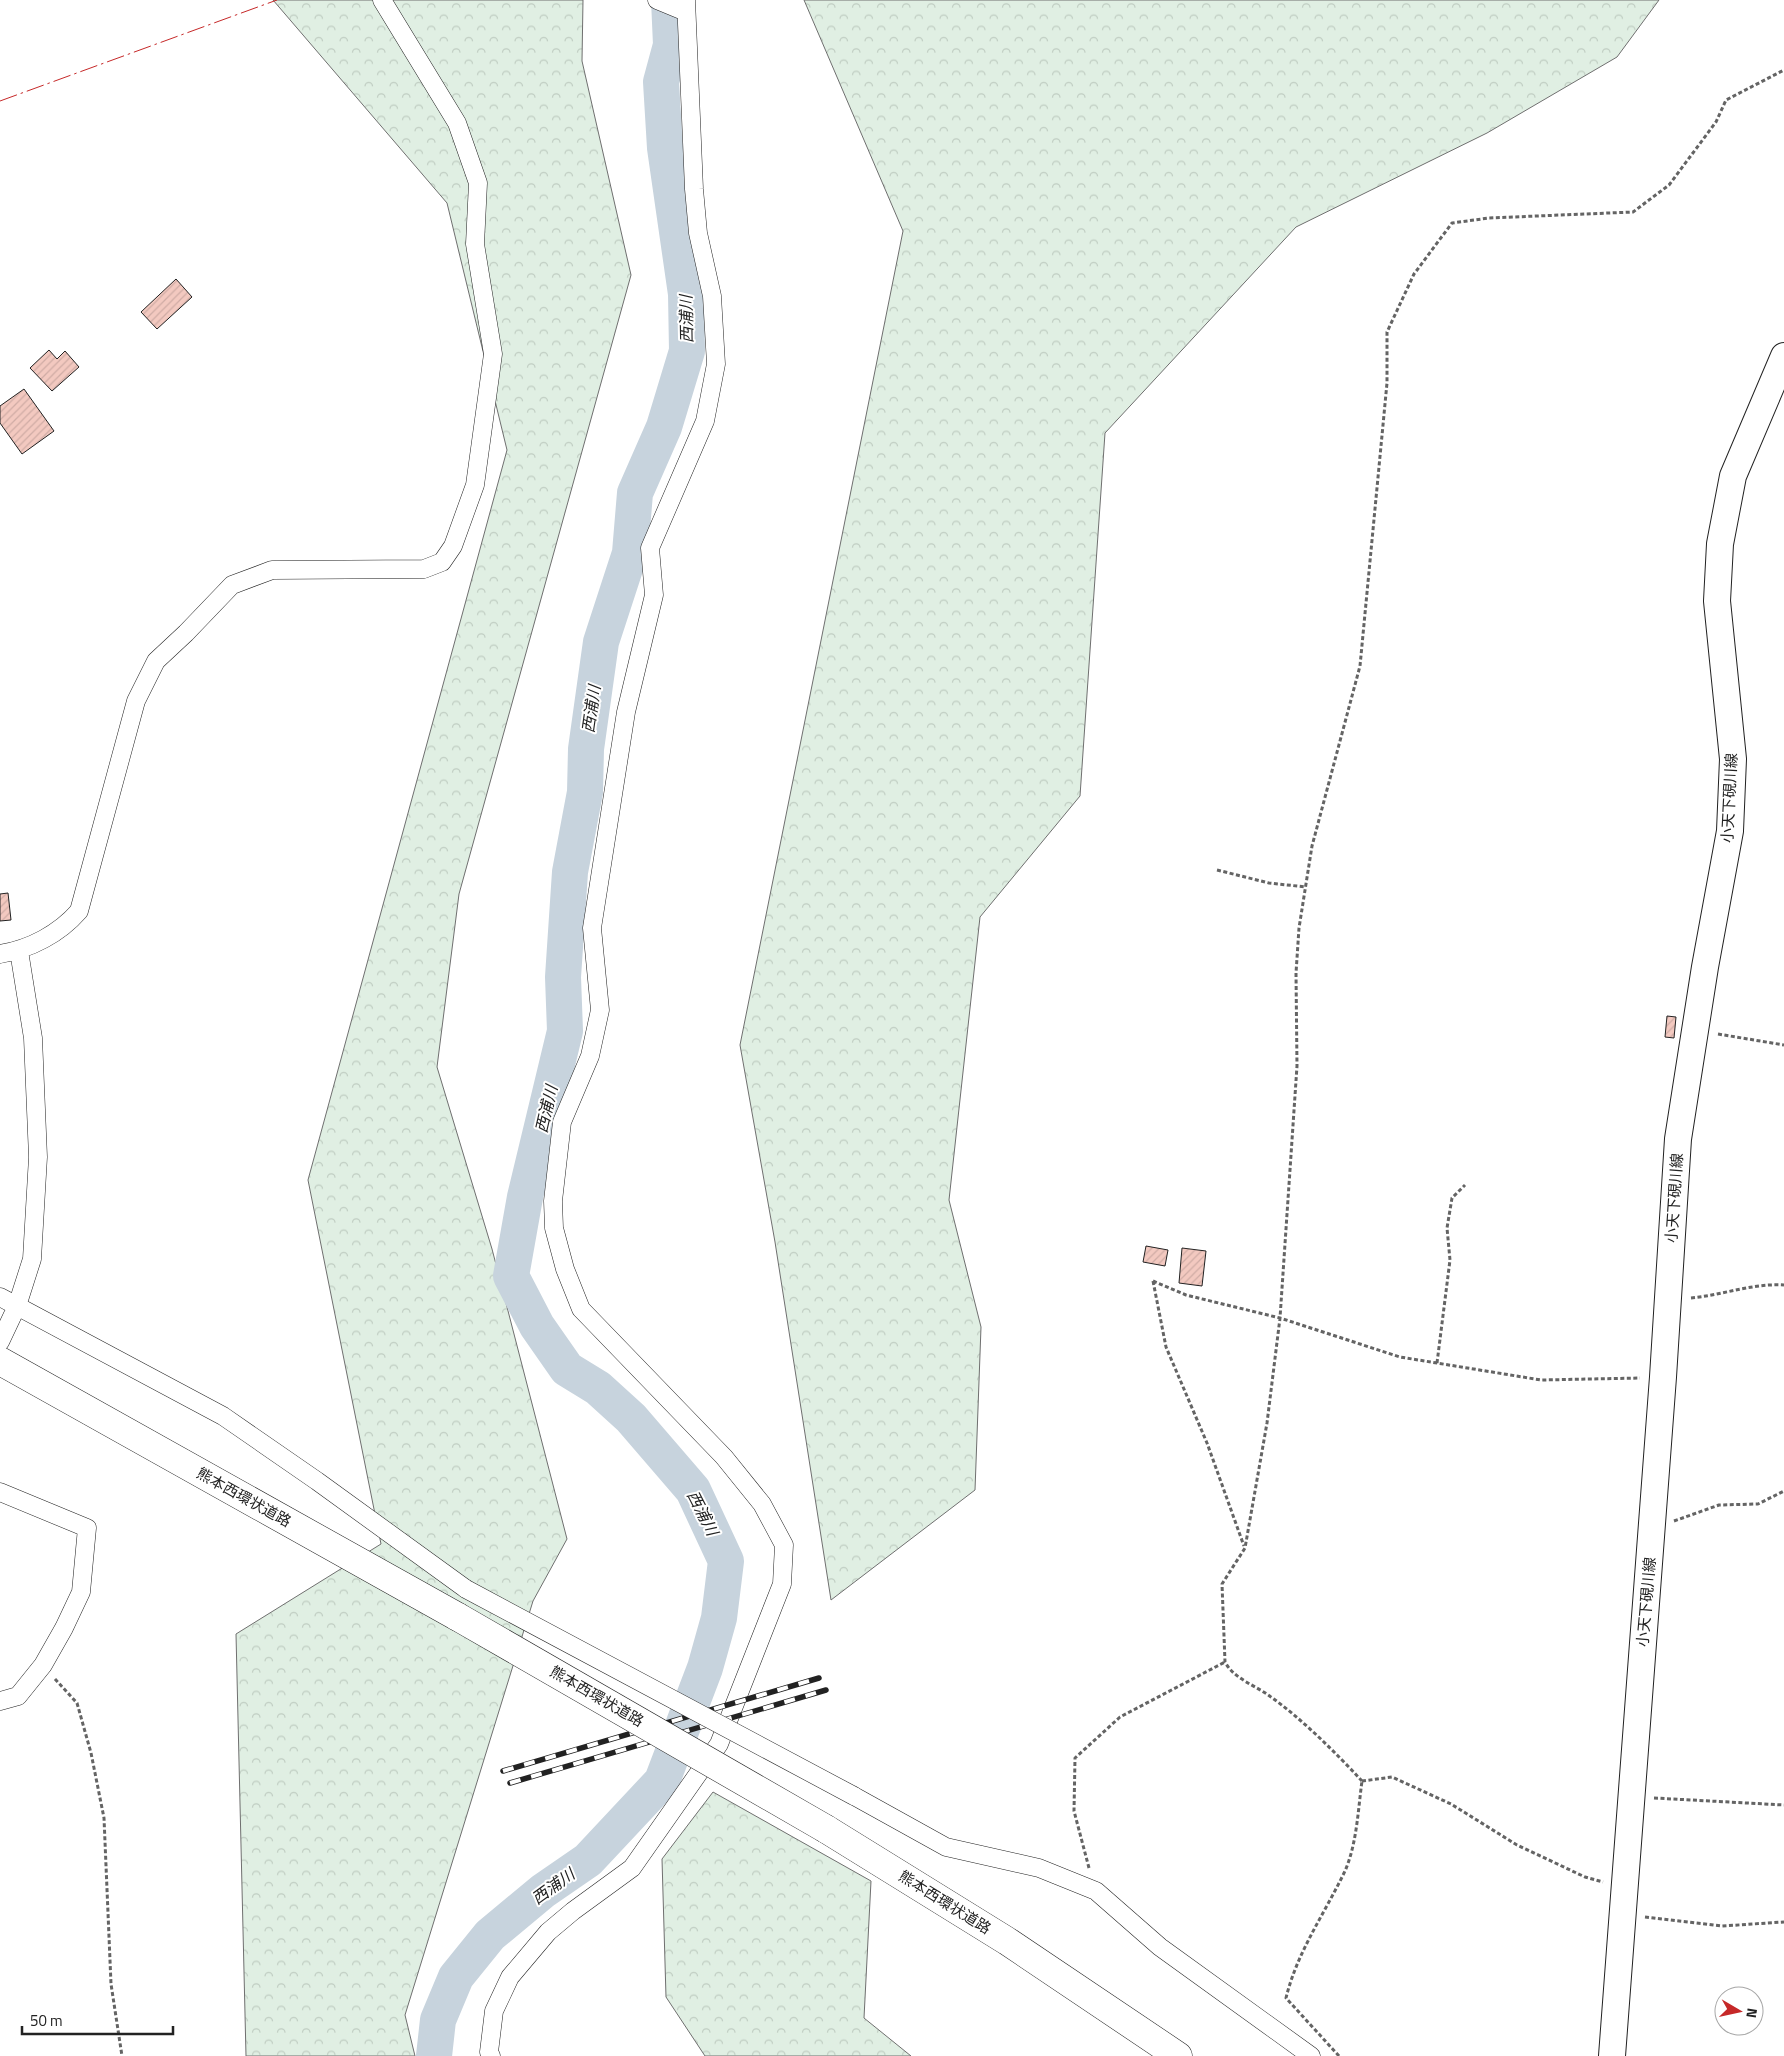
<svg xmlns="http://www.w3.org/2000/svg" width="1784" height="2056" font-family="'Titillium Web','Noto Sans JP',sans-serif">
<style>
.forest{fill:url(#forest-crowns);stroke:#6f6f6f}
.lines{fill:none;stroke-linecap:round;stroke-linejoin:round}
.river{stroke:#c7d3dd;stroke-width:36}
.building{fill:url(#building-hatch);stroke:#222}
.minor-casing{stroke:#222;stroke-width:19}
.secondary-casing{stroke:#222;stroke-width:28}
.motorway-casing{stroke:#222;stroke-width:29}
.path{stroke:#646464;stroke-width:3;stroke-dasharray:4 2.5;stroke-linecap:butt}
.minor{stroke:#fff;stroke-width:18}
.secondary{stroke:#fff;stroke-width:26}
.motorway{stroke:#fff;stroke-width:28}
.rail-casing{stroke:#222;stroke-width:5.5}
.rail{stroke:#fff;stroke-width:4;stroke-dasharray:11;stroke-linecap:butt}
.minor-bridge-casing{stroke:#222;stroke-width:19;stroke-linecap:butt}
.motorway-bridge-casing{stroke:#222;stroke-width:29;stroke-linecap:butt}
.minor-bridge{stroke:#fff;stroke-width:18}
.motorway-bridge{stroke:#fff;stroke-width:28}
.power{stroke:#c62828;stroke-width:1;stroke-dasharray:18 4 2.5 4;stroke-linecap:butt}
.labels{text-anchor:middle;dominant-baseline:central;stroke-width:4;stroke-linejoin:round;paint-order:stroke}
.street-label{font-size:15px;fill:#222;stroke:#fff}
.water-label{font-size:16px;font-style:italic;fill:#222;stroke:#fff}
</style>
<defs>
<pattern id="forest-crowns" width="20" height="18" patternUnits="userSpaceOnUse" patternTransform="scale(1.25)"><rect width="20" height="18" fill="#e0efe3"/><path d="M2 6a3 3 0 1 1 6 0M12 15a3 3 0 1 1 6 0" fill="none" stroke="#c0cdc2"/></pattern>
<pattern id="building-hatch" width="6" height="6" patternUnits="userSpaceOnUse" patternTransform="scale(1.25)"><rect width="6" height="6" fill="#f3c9c0"/><path d="M-1 1l2-2M0 6l6-6M5 7l2-2" fill="none" stroke="#d0aca5"/></pattern>
</defs>
<rect width="100%" height="100%" fill="#fff"/>
<path class="forest" d="M273,0H583L582,61L631,275L459,894L437,1067L492,1249L567,1539L533,1601L405,2015L415,2056H246L236,1634L381,1544L308,1180L507,450L447,203Z
M804,0H1659L1617,57L1487,133L1296,227L1105,433L1080,796L980,917L949,1200L981,1327L975,1490L831,1600L775,1242L740,1045L903,231Z
M713,1792L871,1881L864,2018L911,2056H705L666,1997L662,1859Z"/>
<g class="lines">
<path class="river" d="M434,2056L438,2020L456,1977L490,1935L543,1891L588,1860L662,1781L705,1668L719,1618L726,1561L693,1490L631,1418L598,1388L567,1369L537,1326L511,1276L525,1197L565,1031L563,977L570,872L585,792L586,749L601,642L630,553L635,493L664,427L687,351L686,294L665,148L661,82L671,45L669,0"/>
</g>
<path class="building" d="M176,279L192,297L157,329L141,312Z
M49,350L57,359L65,351L79,367L52,391L30,368Z
M24,389L54,431L22,454L0,423V406Z
M8,893L11,920L0,921V894Z
M1667,1016L1676,1017L1674,1038L1665,1037Z
M1146,1246L1168,1250L1165,1266L1143,1262Z
M1182,1248L1206,1251L1202,1286L1179,1283Z"/>
<g class="lines">
<defs>
<path id="minor" d="M657,0L686,12
M0,954C30,949 59,934 79,911L136,701L156,661L186,633L232,585L272,570L424,569L442,562L453,546L475,485L493,354L475,244L478,183L457,123L382,0
M0,1297L223,1416L317,1481L466,1589
M0,1342L17,1306L32,1259L38,1157L33,1038L19,951
M0,1492L87,1528L81,1592L64,1628L43,1665L18,1696L0,1701
M854,1796L946,1847L1039,1868L1096,1891L1160,1947L1311,2056
M491,2056L489,2052L494,2011L510,1977L548,1932L573,1911L632,1868L719,1744L782,1584L784,1545L762,1504L724,1457L581,1309L565,1269L554,1228L553,1201L562,1122L590,1056L600,1010L592,928L626,712L654,595L650,548L705,421L716,364L712,296L698,233L694,189L686,0"/>
<path id="secondary" d="M1612,2056L1663,1377L1678,1139L1705,967L1730,831L1733,759L1717,601L1720,544L1733,476L1784,356"/>
<path id="motorway" d="M0,1361L458,1617
M826,1829L1007,1941L1178,2056"/>
</defs>
<use href="#minor" class="minor-casing"/>
<use href="#secondary" class="secondary-casing"/>
<use href="#motorway" class="motorway-casing"/>
<path class="path" d="M1217,870L1269,883L1306,887
M1718,1034L1784,1045
M1153,1281L1186,1295L1280,1318L1400,1357L1541,1380L1640,1378
M1153,1281L1166,1347L1207,1443L1244,1546
M1691,1298C1723,1295 1753,1283 1784,1285
M1437,1363L1450,1260L1447,1228L1452,1198L1465,1185
M1674,1521L1719,1505L1758,1504L1784,1491
M55,1679L77,1703L91,1753L104,1818L111,1984L122,2056
M1362,1781C1336,1753 1302,1719 1271,1697C1255,1685 1234,1679 1225,1662L1222,1584L1245,1548L1267,1423L1280,1318L1297,1066L1296,973L1299,928L1312,846L1360,666L1387,383V332L1414,274L1452,223L1489,218L1633,212L1669,185L1716,122L1726,100L1784,70
M1362,1781L1392,1777L1451,1804L1517,1845L1585,1877L1603,1882
M1654,1798L1784,1805
M1089,1868L1074,1811L1075,1758L1120,1717L1225,1662
M1645,1917L1722,1926L1784,1922
M1339,2056L1286,1998C1297,1952 1325,1913 1345,1871C1357,1843 1358,1810 1362,1781"/>
<use href="#minor" class="minor"/>
<use href="#secondary" class="secondary"/>
<use href="#motorway" class="motorway"/>
<defs>
<path id="rail" d="M503,1771L819,1678
M510,1783L826,1690"/>
</defs>
<use href="#rail" class="rail-casing"/>
<use href="#rail" class="rail"/>
<defs>
<path id="minor-bridge" d="M466,1589L854,1796"/>
<path id="motorway-bridge" d="M458,1617L826,1829"/>
</defs>
<use href="#minor-bridge" class="minor-bridge-casing"/>
<use href="#motorway-bridge" class="motorway-bridge-casing"/>
<use href="#minor-bridge" class="minor-bridge"/>
<use href="#motorway-bridge" class="motorway-bridge"/>
<path class="power" d="M0,101L277,0"/>
</g>
<g class="labels">
<g class="street-label">
<text transform="translate(1729 798) rotate(-87)">小天下硯川線</text>
<text transform="translate(1674 1198) rotate(-86)">小天下硯川線</text>
<text transform="translate(244 1497) rotate(29)">熊本西環状道路</text>
<text transform="translate(1646 1602) rotate(-85)">小天下硯川線</text>
<text transform="translate(597 1696) rotate(30)">熊本西環状道路</text>
<text transform="translate(945 1902) rotate(32)">熊本西環状道路</text>
</g>
<g class="water-label">
<text transform="translate(686 319) rotate(-91)">西浦川</text>
<text transform="translate(591 709) rotate(-82)">西浦川</text>
<text transform="translate(546 1109) rotate(-77)">西浦川</text>
<text transform="translate(703 1513) rotate(63)">西浦川</text>
<text transform="translate(553 1886) rotate(-36)">西浦川</text>
</g>
</g>
<g transform="translate(1739 2011) rotate(99)"><circle r="24" fill="#ffffff" stroke="#a7a7a7"/>
<path d="M0-4L9 19L0 12L-9 19Z" fill="#c62828"/>
<text y="-8" font-size="14" font-weight="bold" text-anchor="middle" fill="#222222">N</text>
</g>
<path d="M22 2026v8h151v-8" fill="none" stroke="#222222" stroke-width="2.5"/>
<text x="30" y="2026" font-size="15" fill="#222222" stroke="#ffffff" stroke-width="4" paint-order="stroke">50 m</text>
</svg>
